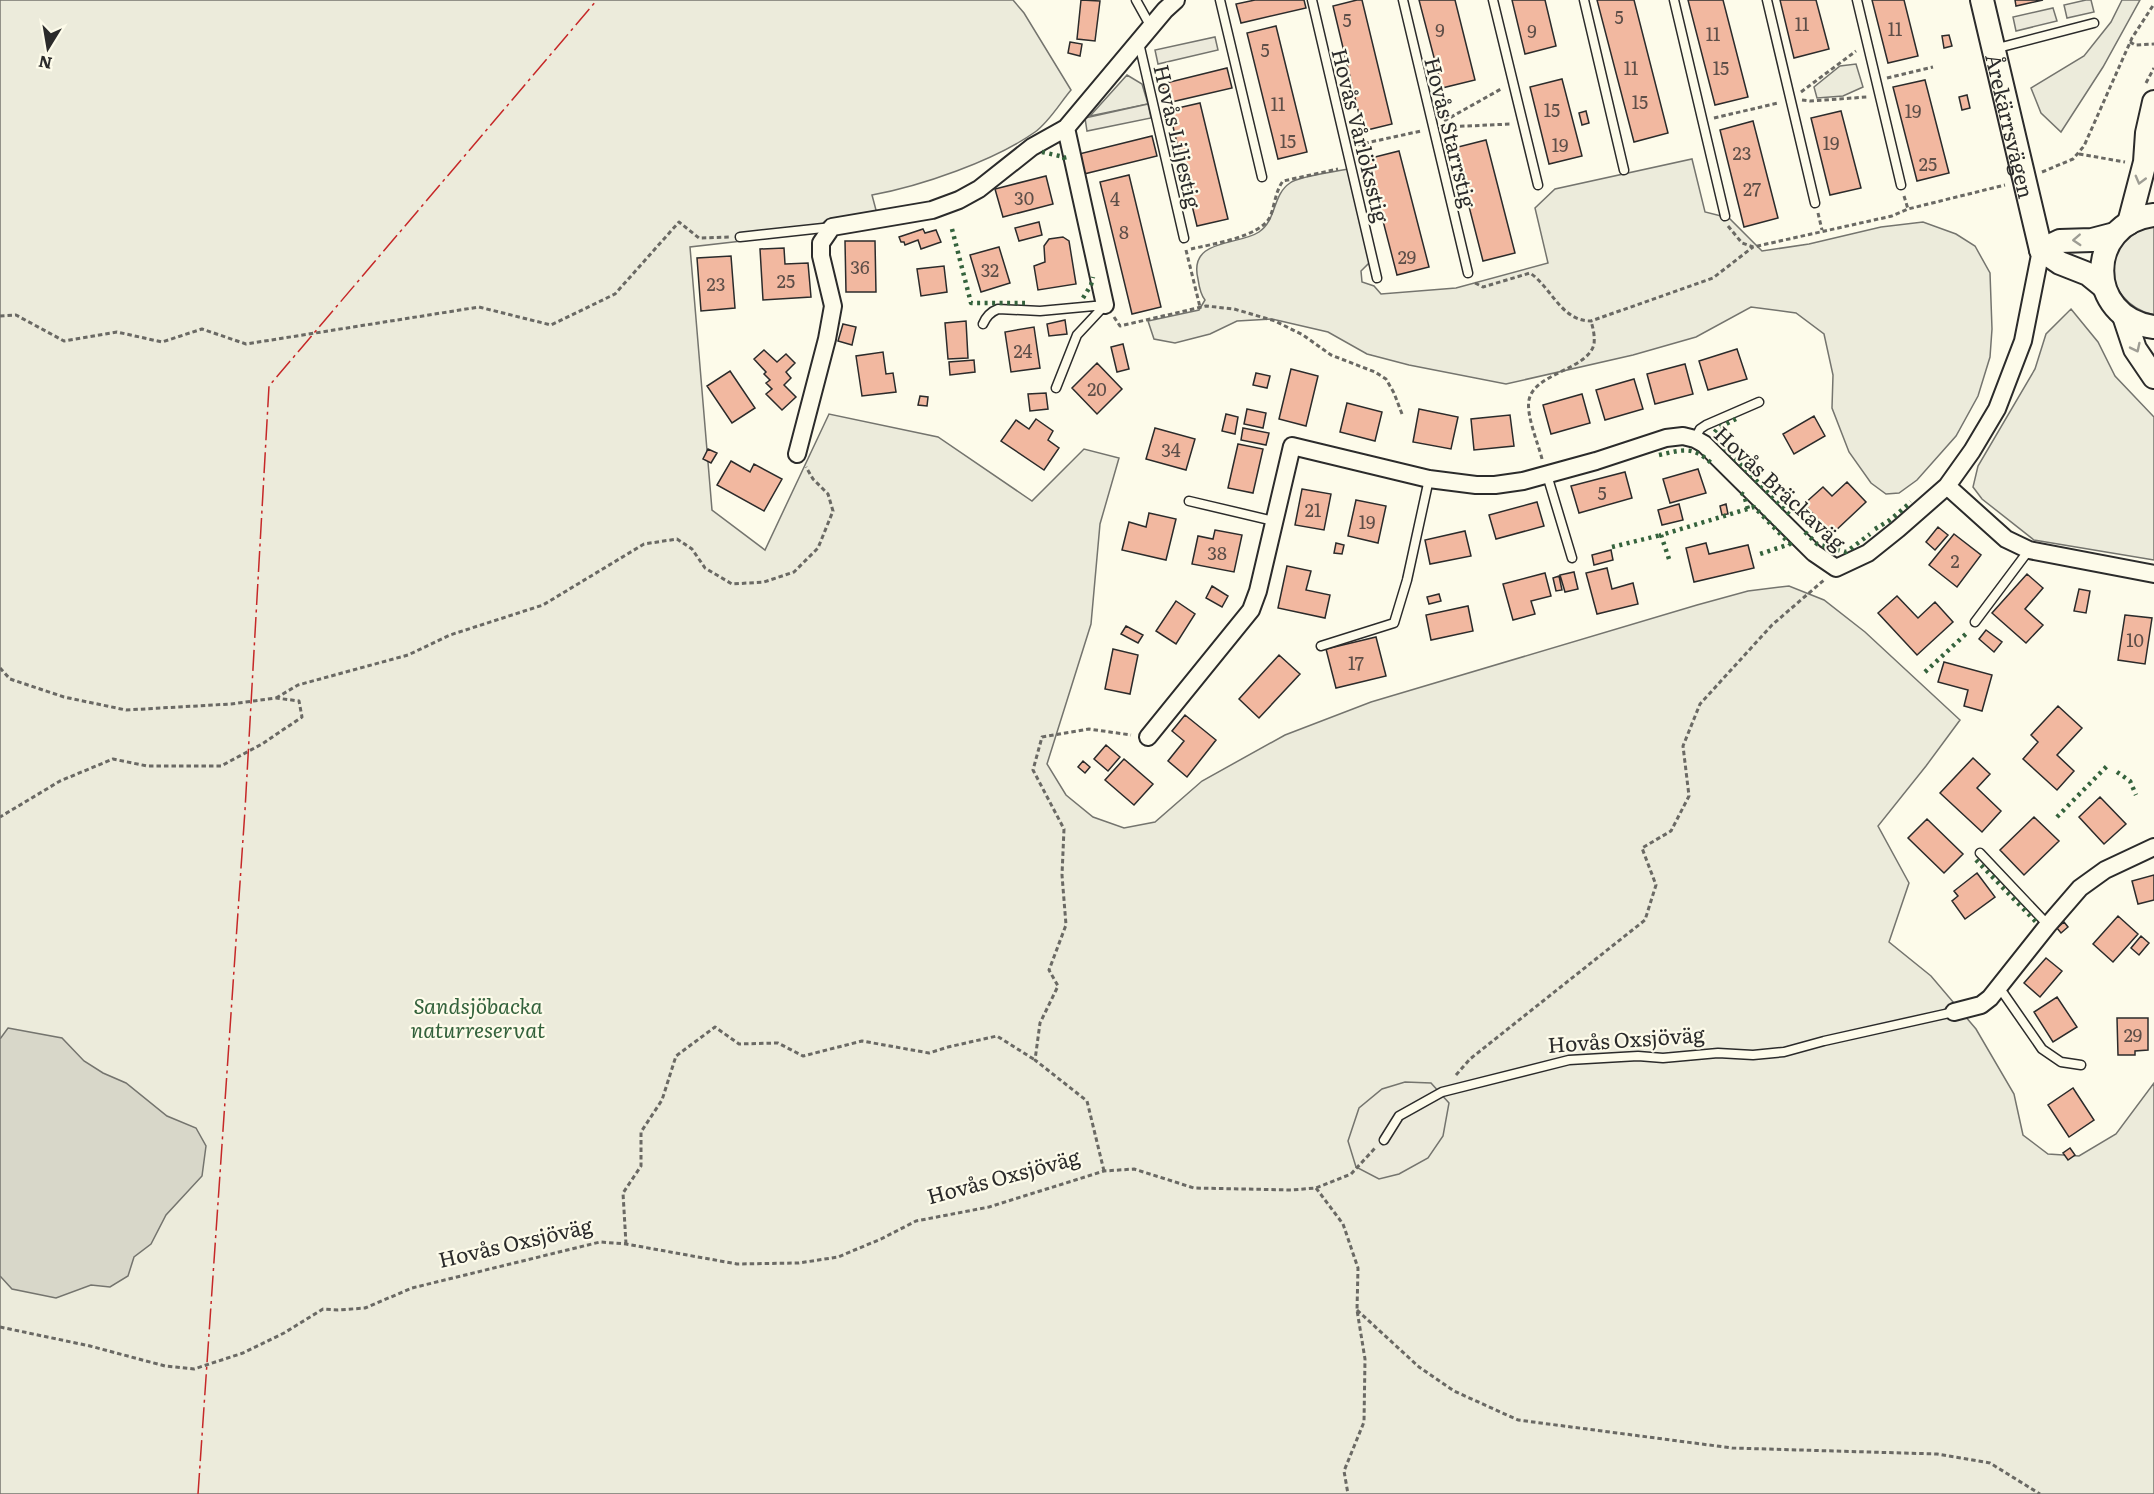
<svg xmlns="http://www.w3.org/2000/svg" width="2154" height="1494" font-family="Literata,serif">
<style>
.green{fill:#ecebdb;stroke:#74746e;stroke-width:1.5}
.parking{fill:#eceadb;stroke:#74746e;stroke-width:1.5}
.water{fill:#d8d7c9;stroke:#74746e;stroke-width:1.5}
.building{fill:#f2b8a0;stroke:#2b2b2b;stroke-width:1.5}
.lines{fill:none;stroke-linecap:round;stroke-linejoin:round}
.lane-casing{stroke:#2b2b2b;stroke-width:11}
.street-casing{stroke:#2b2b2b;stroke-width:20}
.secondary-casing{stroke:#2b2b2b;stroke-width:26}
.path{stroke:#6a6964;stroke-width:3;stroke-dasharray:4.5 3;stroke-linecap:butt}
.lane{stroke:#fdfbea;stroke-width:8}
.street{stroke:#fdfbea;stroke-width:16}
.secondary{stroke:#fdfbea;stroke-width:22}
.hedge{stroke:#34623c;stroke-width:4.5;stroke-dasharray:3 4.5;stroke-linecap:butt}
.power{stroke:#c62828;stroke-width:1.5;stroke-dasharray:21 4.5 3 4.5;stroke-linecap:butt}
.oneway{stroke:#9e9d94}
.labels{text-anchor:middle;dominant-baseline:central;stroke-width:4.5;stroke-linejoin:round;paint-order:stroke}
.number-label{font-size:18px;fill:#5d4e48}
.street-label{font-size:21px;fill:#2b2b2b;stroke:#fdfbea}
.park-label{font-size:21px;font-style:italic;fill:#34623c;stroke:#fdfbea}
</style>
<rect width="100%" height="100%" fill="#fdfbea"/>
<path class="green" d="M0,0H1013L1024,13L1071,90C1060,103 1049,122 1035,132C994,161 921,186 872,195L880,225L690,247L712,510L765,550L829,414L938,437L1032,501L1084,449L1119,458L1100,524L1091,624L1047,764L1066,795L1093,817L1124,828L1155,822L1202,781L1285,735L1371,702L1697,605L1748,591L1789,586L1824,600L1865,632L1960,720L1926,766L1878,826L1909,883L1889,942L1931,976L1976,1029L2014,1094L2023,1135L2048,1154L2079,1156L2116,1134L2154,1083V1494H0Z
M2122,0H2140L2103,67L2061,132L2041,113L2031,88L2084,56L2111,22Z
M1856,64L1863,87L1843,96L1817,98L1814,87L1840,66Z
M1127,75L1142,84L1148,104L1090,116Z
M1692,159L1705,212L1729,218L1762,251L1809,244L1881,227L1923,222L1956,234L1975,246L1990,273L1992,329L1990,357L1978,396L1956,436L1917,480L1899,493L1886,494L1871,483L1849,452L1832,408L1833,375L1824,334L1796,313L1751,307L1696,337L1633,355L1506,384L1409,365L1367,354L1328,332L1272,319L1237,321L1210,334L1175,343L1154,339L1148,321L1199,310L1205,300C1200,294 1199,286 1198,279C1188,238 1238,246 1259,232C1277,220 1272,195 1290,183C1299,176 1335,172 1348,169L1370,259L1369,263L1361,271L1362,282L1374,286L1381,294L1456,288L1548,263L1535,208L1555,189Z
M2154,224V315C2129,309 2108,288 2114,259C2116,252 2121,244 2124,238Z
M2071,309L2098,342L2115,376L2154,417V560L2034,540L1982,499L1973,487L1978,466L2035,369L2046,334Z"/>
<path class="parking" d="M2086,0H2091L2094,12L2067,18L2064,5Z
M2053,8L2057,21L2016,31L2013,17Z
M1215,37L1218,50L1158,64L1155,50Z
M1148,104L1151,118L1087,131L1085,118Z
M1405,1082L1431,1083L1449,1103L1443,1136L1428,1158L1399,1174L1379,1179L1356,1167L1348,1141L1359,1108L1382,1089Z"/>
<path class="water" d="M8,1028L62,1038L84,1061L103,1073L126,1083L167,1116L196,1128L206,1146L202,1176L166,1215L151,1244L134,1257L128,1276L110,1287L91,1285L56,1298L12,1289L0,1276V1039Z"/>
<path class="building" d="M1081,0L1100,1L1095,41L1077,39Z
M1255,0H1304L1306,8L1241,23L1236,4Z
M1357,0H1362L1392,124L1363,131L1333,6Z
M1419,0H1455L1475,80L1442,88Z
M1512,0H1545L1556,46L1525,54Z
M1597,0H1634L1668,133L1634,142Z
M1688,0H1723L1748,97L1715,105Z
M1780,0H1816L1829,49L1794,58Z
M1872,0H1904L1918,56L1888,63Z
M2015,0H2043L2016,6Z
M1276,26L1307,152L1278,159L1247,33Z
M1949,35L1952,46L1944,48L1942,36Z
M1070,42L1082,44L1080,56L1068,53Z
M1227,68L1232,88L1167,103L1162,84Z
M1562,79L1582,156L1549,164L1530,87Z
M1925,80L1949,173L1917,181L1893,87Z
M1967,95L1970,108L1962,110L1959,97Z
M1200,103L1228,219L1197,226L1169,110Z
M1586,111L1589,123L1582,125L1579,113Z
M1841,111L1861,188L1830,195L1811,118Z
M1753,121L1778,218L1744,227L1720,130Z
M1152,136L1157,156L1084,174L1079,154Z
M1486,140L1515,253L1483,261L1454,148Z
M1399,151L1429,267L1397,275L1367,159Z
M1129,175L1161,307L1132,314L1100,182Z
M1046,176L1053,204L1003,217L995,189Z
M1039,222L1042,235L1019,241L1015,228Z
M923,229L925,233L936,230L941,242L921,249L918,240L905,245L904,242H901L899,237Z
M1063,237L1069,241L1076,284L1038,290L1034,266L1045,262L1044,246L1049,239Z
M845,241H875L876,292H846Z
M999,247L1010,283L981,292L970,255Z
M784,248L785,264L808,263L811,297L763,300L760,249Z
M731,256L735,308L701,311L697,258Z
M944,266L947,292L921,296L917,269Z
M1065,320L1067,334L1049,336L1047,324Z
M966,321L968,358L948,359L945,323Z
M843,324L856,327L852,345L838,341Z
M1034,327L1040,368L1011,372L1005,332Z
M1123,344L1129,369L1117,372L1111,347Z
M1737,349L1747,379L1708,390L1699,361Z
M764,350L777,362L786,354L795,363L786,372L791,378L784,385L796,397L782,410L766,394L772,389L766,383L770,380L764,374L766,372L754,359Z
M883,352L886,374L893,373L896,392L862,396L856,356Z
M974,360L975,372L950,375L949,362Z
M1097,363L1122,389L1097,414L1072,388Z
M1685,364L1693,394L1655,404L1647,374Z
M1291,369L1318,376L1306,426L1279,419Z
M730,371L755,408L732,423L707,386Z
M1256,373L1270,376L1267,388L1253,385Z
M1634,379L1643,409L1605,420L1596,390Z
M1046,393L1048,409L1030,411L1028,394Z
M1582,394L1590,423L1551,434L1543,405Z
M920,396L928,397L927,406L918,405Z
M1347,403L1382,412L1375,441L1340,432Z
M1247,409L1266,413L1263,428L1244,424Z
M1419,409L1458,417L1451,449L1413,442Z
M1226,414L1238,417L1235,434L1222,431Z
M1510,415L1514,446L1474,450L1471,419Z
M1814,416L1825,436L1794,454L1783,434Z
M1036,419L1053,431L1048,440L1059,448L1044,470L1001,441L1016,420L1029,429Z
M1155,428L1195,439L1186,470L1146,459Z
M1243,428L1269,433L1266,445L1241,440Z
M1238,444L1263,449L1253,493L1228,488Z
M708,449L717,453L711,463L703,459Z
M731,461L750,472L754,464L782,479L764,511L717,485Z
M1698,469L1706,493L1670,503L1663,479Z
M1625,472L1632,498L1579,513L1571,486Z
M1847,482L1866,502L1832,534L1804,504L1823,487L1832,496Z
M1302,489L1331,494L1324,530L1295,525Z
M1356,500L1386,506L1378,543L1348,536Z
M1537,502L1544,526L1496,539L1489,515Z
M1679,504L1683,520L1662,525L1658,510Z
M1726,504L1728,514L1722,515L1720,506Z
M1149,513L1176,519L1166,560L1122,550L1129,522L1146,527Z
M1938,527L1948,535L1935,550L1926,542Z
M1215,530L1242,535L1234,572L1192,564L1198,536L1213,539Z
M1465,531L1471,556L1430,564L1425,540Z
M1954,534L1981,555L1957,587L1929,565Z
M1336,543L1344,545L1342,554L1334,553Z
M1706,543L1709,554L1748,545L1754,568L1694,582L1686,548Z
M1611,550L1613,560L1594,565L1592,555Z
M1287,566L1311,571L1306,590L1330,595L1325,618L1278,608Z
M1607,568L1612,589L1633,583L1638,604L1597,614L1586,573Z
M1574,572L1578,589L1565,592L1560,575Z
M1545,573L1551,596L1531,601L1535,614L1513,620L1503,584Z
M2027,574L2043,588L2025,609L2043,625L2026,643L1992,613Z
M1559,576L1562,590L1556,591L1553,578Z
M1212,586L1228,596L1222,607L1206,598Z
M2079,589L2090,591L2086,613L2074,611Z
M1439,594L1441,601L1429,604L1427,597Z
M1897,596L1918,618L1935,602L1953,622L1917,655L1878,613Z
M1176,601L1195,614L1176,644L1156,631Z
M1468,606L1473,631L1431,640L1426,615Z
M2125,615L2152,618L2145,664L2118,660Z
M1126,626L1143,635L1138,643L1121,634Z
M1986,630L2002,642L1994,652L1979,639Z
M1376,637L1386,676L1336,688L1326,649Z
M1113,649L1138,655L1130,694L1105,689Z
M1279,655L1300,674L1259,718L1239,699Z
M1944,662L1992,675L1982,711L1964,706L1968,690L1938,682Z
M2058,706L2082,728L2057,755L2074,771L2057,790L2023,759L2038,742L2031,735Z
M1185,715L1216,740L1187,777L1168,761L1184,741L1172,731Z
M1106,745L1120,757L1108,771L1094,759Z
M1973,758L1990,774L1977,788L2001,811L1982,832L1940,793Z
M1124,759L1153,784L1134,805L1105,780Z
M1083,761L1090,767L1085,773L1078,767Z
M2100,797L2126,824L2104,844L2079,817Z
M2034,817L2059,841L2024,875L2000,850Z
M1927,819L1963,854L1944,873L1908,838Z
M1977,873L1995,897L1965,919L1952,901L1958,896L1954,891Z
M2154,875V900L2138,904L2132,881Z
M2118,916L2138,934L2113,962L2093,944Z
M2064,922L2068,927L2061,933L2057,928Z
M2141,936L2149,943L2139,955L2131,948Z
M2046,958L2062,971L2040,997L2024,983Z
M2057,997L2077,1027L2053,1042L2034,1012Z
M2117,1018H2148V1050L2135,1051V1055H2118Z
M2073,1088L2094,1120L2069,1137L2048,1105Z
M2070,1148L2075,1155L2068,1160L2063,1153Z"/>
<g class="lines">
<defs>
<path id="lane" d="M1136,0L1151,27
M1220,0L1262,177
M1312,0L1377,278
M1403,0L1468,273
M1493,0L1538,185
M1584,0L1624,170
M1674,0L1725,216
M1767,0L1815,203
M1857,0L1901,185
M1139,43L1184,238
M1994,49L2094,23
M740,237L832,227
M983,324C986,317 990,312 998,309L1040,311L1105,305
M1056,388L1077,335L1105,305
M1695,439L1700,429L1706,425L1759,402
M1547,475L1572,558
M1189,501L1274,521
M1975,622L2029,550
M1321,646L1394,623L1407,580L1429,479
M1980,853L2048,925
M1999,987L2042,1049L2061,1062L2081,1065
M1384,1140L1399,1116L1442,1092L1569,1060L1638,1056L1663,1058L1718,1053L1753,1055L1784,1052L1824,1041L1954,1012"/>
<path id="street" d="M1066,128L1105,305
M797,454L827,339L833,306L821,256V243L832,227L932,210L959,200L979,189L1032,147L1066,128L1165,10L1176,0
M1947,486L2006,539L2029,550L2154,574
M1148,737L1251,610L1258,591L1292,446L1429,479L1476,485H1495L1523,481L1596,461L1666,438L1683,436L1695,439L1704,444L1814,553L1836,568L1868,553L1898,529L1947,486L1972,451L1997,409L2023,341L2041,250
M1954,1012L1981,1005L1990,998L2048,925L2080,888L2105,870L2154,847"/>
<g id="secondary">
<path id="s1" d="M1982,0L2041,250L2060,263L2088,274L2104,287"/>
<path d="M2154,215C2085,223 2085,318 2154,327"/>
<path d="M2129,223L2145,162L2147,133L2154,102"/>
<path d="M2041,250L2060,241L2092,240L2115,234"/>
<path d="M2124,316L2135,349L2154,377"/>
</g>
</defs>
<use href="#lane" class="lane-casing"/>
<use href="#street" class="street-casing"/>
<use href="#secondary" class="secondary-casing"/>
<path class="path" d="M2130,42L2135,45L2154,44
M1887,78L1933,67
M2146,83L2154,68
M1801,92L1856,51
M1802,100L1810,101L1867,97
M1714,118L1778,103
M1444,121L1501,89
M1445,127L1511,124
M1357,145L1421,131
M2079,154L2125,162
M2042,172L2073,159L2084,146L2132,38L2154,4
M1904,196L1908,209
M1818,213L1822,230
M1728,226L1742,243L1753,247L1892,216L1908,209L2005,185
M1191,249C1212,244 1260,237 1270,217C1275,205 1275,192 1283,181L1338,169
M1186,250L1200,307
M1475,283L1483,287L1530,273C1552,288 1561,321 1591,321L1713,278L1753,247
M0,316L16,315L64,341L117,332L162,342L202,329L246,344L479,307L551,325L615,294L679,222L699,238L729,237
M1114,317L1120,326L1206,306L1234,309L1275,321L1303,335L1331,355L1375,372L1386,379L1394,393L1402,414
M1542,459C1538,443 1526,415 1529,400C1534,373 1588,370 1594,344C1595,336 1593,328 1591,321
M0,668L10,679L64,697L126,710L231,704L276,698L299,701L302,717L262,744L221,766H147L113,759L60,781L0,817
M276,698L298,685L408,655L450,635L543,605L644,544L677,539L692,549L705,568L732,584L764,582L794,572L818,548L833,511L828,494L813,479L806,467
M1456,1075L1470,1059L1645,920L1656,885L1642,848L1671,831L1689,796L1683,746L1700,704L1772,625L1824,580
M1104,1171L1087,1101L1035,1060L1040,1023L1058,986L1049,970L1066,925L1062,875L1064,829L1033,770L1042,737L1089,729L1131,735
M1316,1188L1343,1224L1358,1268L1357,1310L1365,1359L1364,1422L1344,1471L1348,1494
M626,1244L623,1193L641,1166V1132L662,1100L676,1056L715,1027L739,1044L778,1043L803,1056L862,1041L929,1053L948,1047L997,1036L1035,1060
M1357,1310L1419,1367L1454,1391L1518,1420L1732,1448L1937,1454L1990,1463L2040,1494
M0,1327L90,1346L165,1366L194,1369L243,1353L284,1333L323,1309L338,1310L365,1308L412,1288L600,1242L626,1244L737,1264L799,1263L838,1257L881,1239L916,1221L989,1207L1104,1171L1134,1169L1194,1188L1292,1190L1316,1188L1351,1174L1376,1147"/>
<use href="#lane" class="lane"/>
<use href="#street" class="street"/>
<use href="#secondary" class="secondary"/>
<path class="hedge" d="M1042,152L1064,157L1065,162
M952,229L971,303H1025
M1083,298L1091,285L1093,277
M1736,419L1718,428L1714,433L1715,438L1790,515
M1659,455C1682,450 1693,445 1712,464
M1741,493L1744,495L1748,509
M1875,529L1890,520L1911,502
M1805,532L1817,544L1846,552L1870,534
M1612,547L1661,535
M1669,559L1661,535L1754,507L1790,544L1757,555
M1925,672L1968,632
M2117,772L2130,781L2136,795
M2057,817L2109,764
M1976,860L2037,923"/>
<path class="power" d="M198,1494L245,810L269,386L597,0"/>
</g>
<defs><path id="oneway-chevron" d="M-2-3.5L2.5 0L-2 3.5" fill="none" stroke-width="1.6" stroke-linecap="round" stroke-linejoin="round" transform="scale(1.5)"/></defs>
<g class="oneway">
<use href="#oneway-chevron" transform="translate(2140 180) rotate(105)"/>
<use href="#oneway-chevron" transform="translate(2077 240) rotate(177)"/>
<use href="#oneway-chevron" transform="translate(2136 348) rotate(64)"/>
</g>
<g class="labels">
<g class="number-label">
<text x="1619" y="16">5</text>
<text x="1347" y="19">5</text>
<text x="1802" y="23">11</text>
<text x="1895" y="28">11</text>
<text x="1440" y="29">9</text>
<text x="1532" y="30">9</text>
<text x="1713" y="33">11</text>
<text x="1265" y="49">5</text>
<text x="1631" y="67">11</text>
<text x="1721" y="67">15</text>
<text x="1640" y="101">15</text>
<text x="1278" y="103">11</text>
<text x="1552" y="109">15</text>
<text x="1913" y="110">19</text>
<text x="1288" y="140">15</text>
<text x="1831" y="142">19</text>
<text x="1560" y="144">19</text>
<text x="1742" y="152">23</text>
<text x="1928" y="163">25</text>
<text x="1752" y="188">27</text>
<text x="1024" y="197">30</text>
<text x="1115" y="198">4</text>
<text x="1124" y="231">8</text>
<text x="1407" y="256">29</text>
<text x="860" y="266">36</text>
<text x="990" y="269">32</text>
<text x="786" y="280">25</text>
<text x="716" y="283">23</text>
<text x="1023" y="350">24</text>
<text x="1097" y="388">20</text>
<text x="1171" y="449">34</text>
<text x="1602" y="492">5</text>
<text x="1313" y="509">21</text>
<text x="1367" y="521">19</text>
<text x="1217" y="552">38</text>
<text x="1955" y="560">2</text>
<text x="2135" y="639">10</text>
<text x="1356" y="662">17</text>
<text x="2133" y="1034">29</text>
</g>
<g class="street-label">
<text stroke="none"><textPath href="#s1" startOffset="129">Årekärrsvägen</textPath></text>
<text transform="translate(1452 132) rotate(76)">Hovås Starrstig</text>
<text transform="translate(1362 135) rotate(76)">Hovås Vårlöksstig</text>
<text transform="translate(1179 136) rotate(77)">Hovås Liljestig</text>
<text transform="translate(1781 487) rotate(43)">Hovås Bräckaväg</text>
<text transform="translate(1626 1038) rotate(-4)">Hovås Oxsjöväg</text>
<text transform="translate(1003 1175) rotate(-15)">Hovås Oxsjöväg</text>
<text transform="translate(515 1241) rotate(-13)">Hovås Oxsjöväg</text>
</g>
<g class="park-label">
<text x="478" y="1004">Sandsjöbacka<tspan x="478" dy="24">naturreservat</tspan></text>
</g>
</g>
<g transform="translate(48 48) rotate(191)" stroke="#fdfbea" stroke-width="4.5" paint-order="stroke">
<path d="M0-4.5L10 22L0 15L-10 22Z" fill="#2b2b2b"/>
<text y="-9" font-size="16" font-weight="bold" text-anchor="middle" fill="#2b2b2b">N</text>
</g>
</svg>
